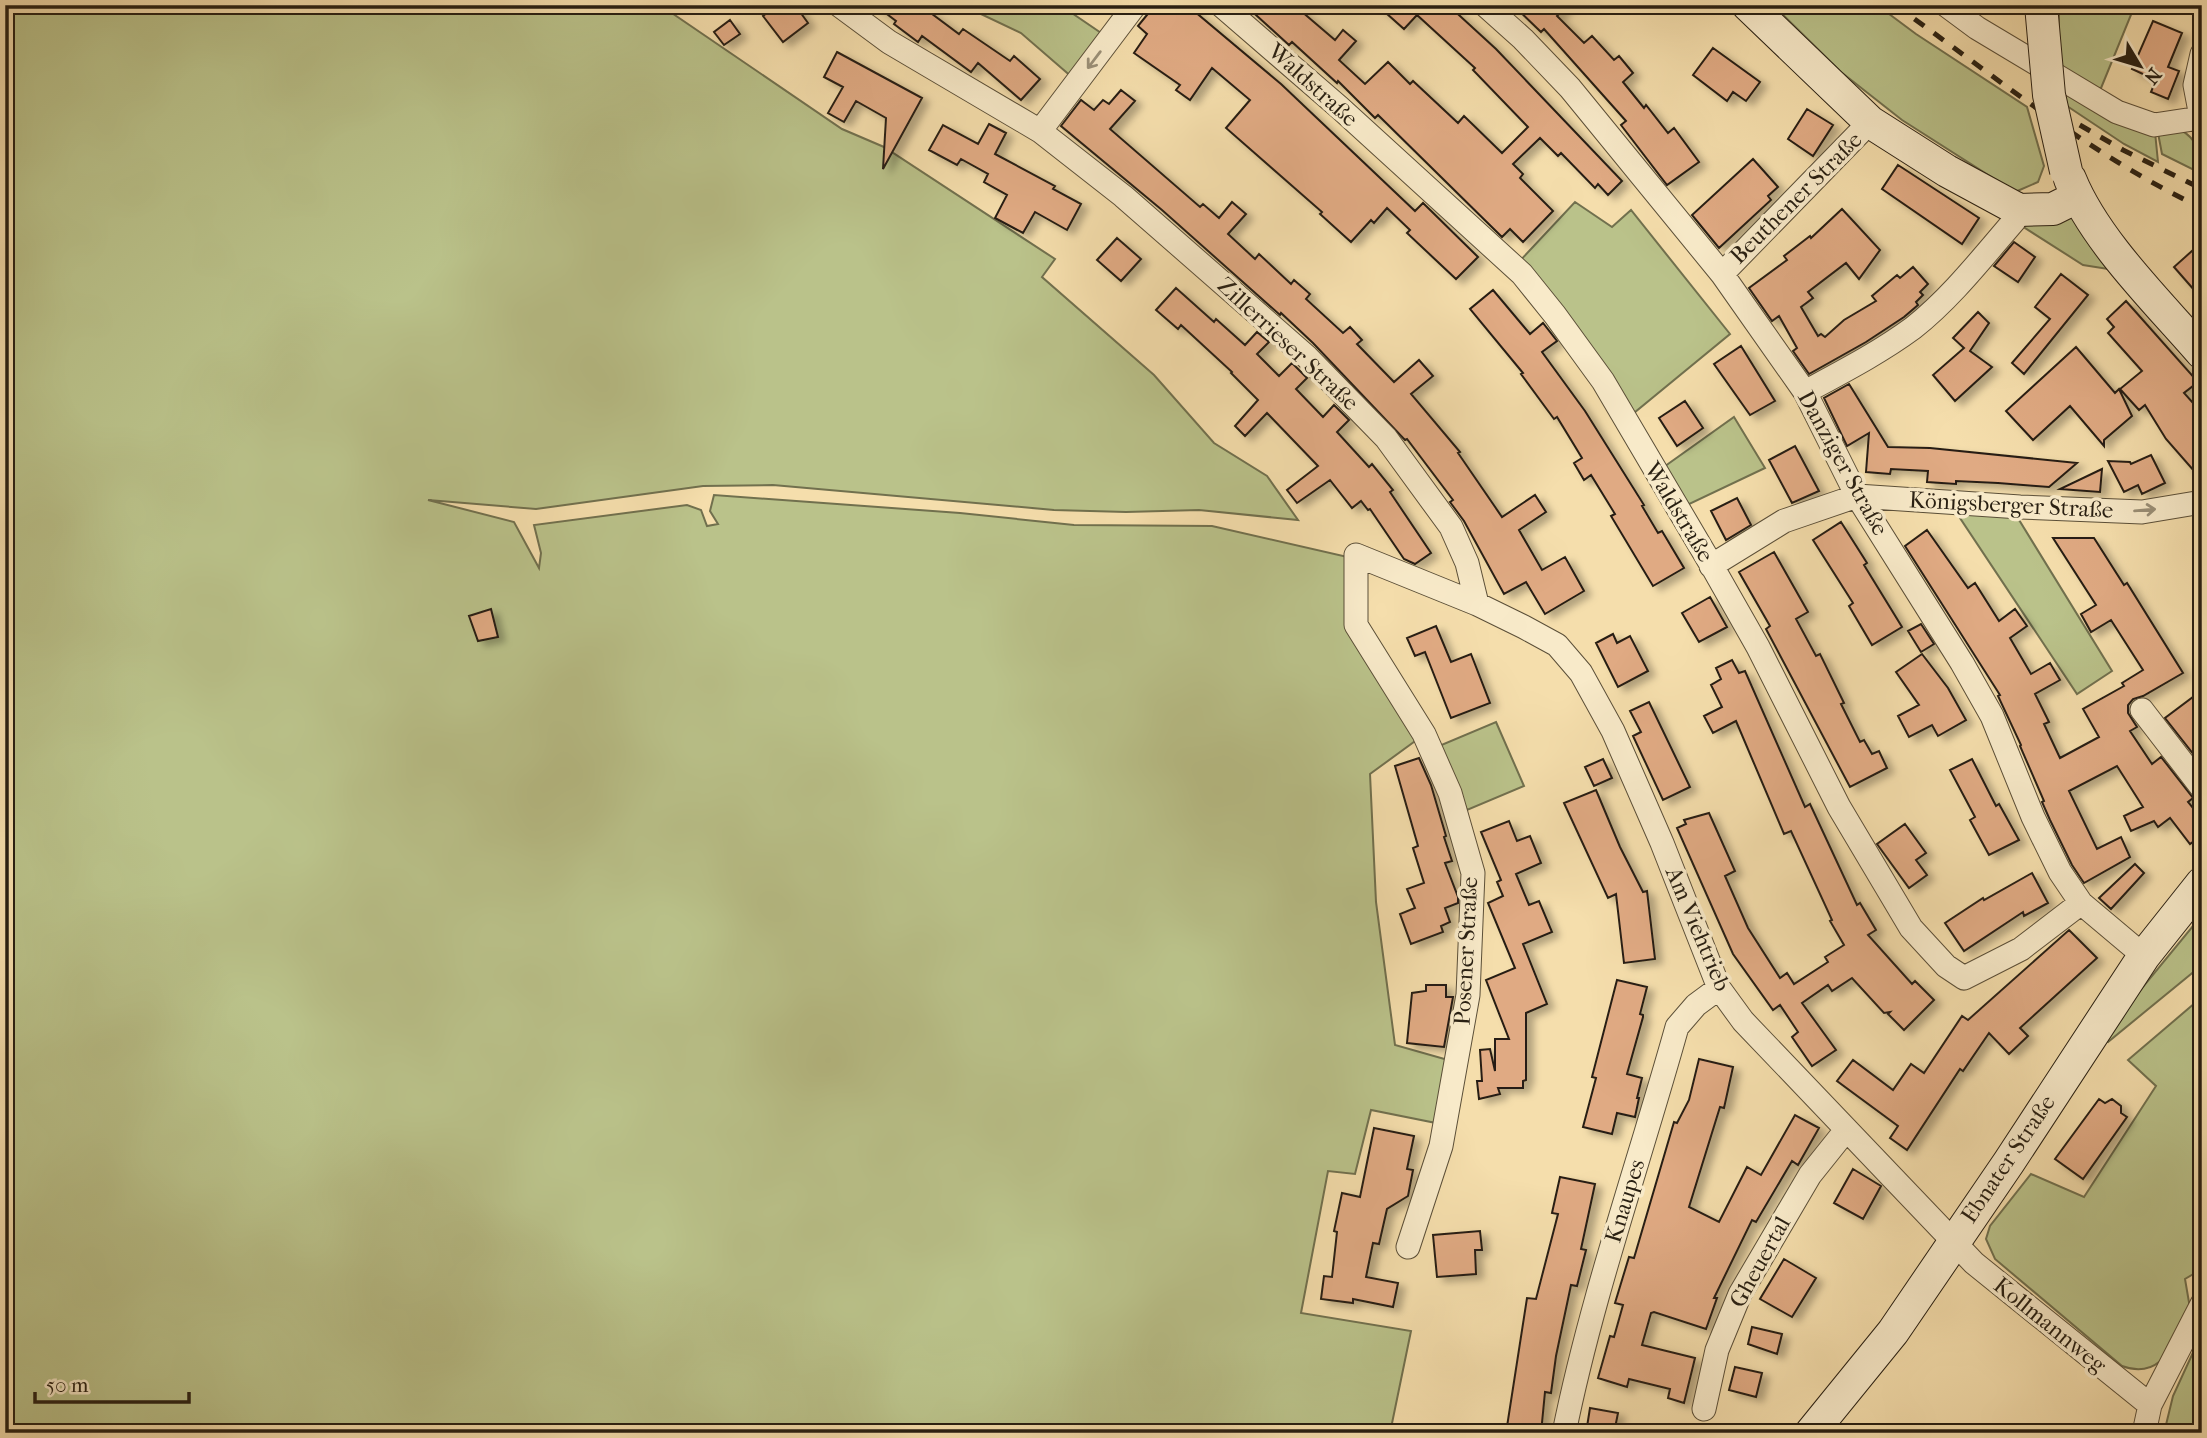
<svg xmlns="http://www.w3.org/2000/svg" width="2207" height="1438" font-family="'IM FELL French Canon',serif">
<style>
.green{fill:#bac28a;stroke:#71704e;stroke-width:2}
.building{fill:#e0aa83;stroke:#281f12;stroke-width:2;filter:url(#shadow)}
.lines{fill:none;stroke-linecap:round;stroke-linejoin:round}
.street-casing{stroke:#5b4f38;stroke-width:25}
.secondary-casing{stroke:#281f12;stroke-width:34}
.street{stroke:#f8eac9;stroke-width:23}
.secondary{stroke:#f8eac9;stroke-width:32}
.rail{stroke:#281f12;stroke-width:5;stroke-dasharray:12 12;stroke-linecap:butt}
.secondary-bridge-casing{stroke:#281f12;stroke-width:34;stroke-linecap:butt}
.secondary-bridge{stroke:#f8eac9;stroke-width:32}
.oneway{stroke:#9a8f77}
.labels{text-anchor:middle;dominant-baseline:central;stroke-width:7;stroke-linejoin:round;paint-order:stroke}
.street-label{font-size:23px;fill:#281f12;stroke:#f8eac9}
</style>
<defs>
<filter id="shadow"><feDropShadow dx="7" dy="4.5" stdDeviation="3.5" flood-color="#0004"/></filter>
</defs>
<rect width="100%" height="100%" fill="#f5deac"/>
<filter id="stains"><feTurbulence type="fractalNoise" baseFrequency=".00286" numOctaves="4"/><feColorMatrix values="0 0 0 0 .2 0 0 0 0 .09 0 0 0 0 .02 0 0 0 .5 -.17"/></filter>
<radialGradient id="worn" r=".72"><stop offset=".6" stop-color="#630" stop-opacity="0"/><stop offset="1" stop-color="#630" stop-opacity=".3"/></radialGradient>
<path class="green" d="M5,5H660L842,129L884,147L1055,259L1042,277L1154,375L1214,443L1267,476L1298,520L1199,510L1126,512L1054,510L773,485L703,486L536,509L428,500L514,522L539,568L541,553L534,525L687,505L701,510L707,526L718,524L710,511L714,495L960,513L1074,525L1212,526L1352,558V626L1422,736L1370,774L1376,902L1395,1045L1448,1060L1436,1123L1371,1110L1355,1174L1328,1171L1301,1313L1411,1331L1390,1433H5Z
M962,5H1060L1104,35L1073,78L1021,33Z
M1773,5H1877L1916,34L2027,107L2044,166L2038,182L2015,192L1902,120L1841,72Z
M2070,5H2135L2099,93L2155,132L2158,162L2124,144L2067,106L2059,56V13Z
M2179,129C2198,139 2202,154 2202,174L2162,154L2158,133Z
M2077,197L2133,273L2083,265L2014,221Z
M1575,202L1612,227L1631,210L1730,334L1629,417L1517,264Z
M1734,417L1765,468L1683,507L1661,469Z
M1956,512L2016,515L2112,671L2077,694Z
M1496,722L1524,786L1467,810L1439,746Z
M2202,915V965L2108,1042L2101,1038Z
M2202,997V1269L2185,1279L2191,1314C2174,1342 2162,1381 2122,1366L1995,1259L1986,1239L1990,1226L2031,1174L2084,1197L2156,1086L2128,1060Z
M2202,1333V1433H2164L2173,1396Z"/>
<path class="building" d="M777,5H795L808,23L783,42L763,16Z
M875,5H920L959,34L963,29L1010,61L1014,56L1040,79L1021,100L978,63L971,72L922,36L918,42L894,24L896,21Z
M1155,5H1175L1183,12L1188,6L1281,84L1415,211L1423,203L1478,257L1456,279L1407,233L1410,230L1387,208L1374,223L1371,220L1351,242L1320,214L1322,212L1226,128L1250,100L1212,68L1190,100L1176,90L1180,85L1134,53L1147,34L1138,26Z
M1245,5H1294L1335,40L1343,30L1356,41L1339,60L1365,84L1388,62L1410,84L1413,81L1458,123L1464,116L1502,153L1528,127L1473,70L1475,68L1417,15L1404,29L1377,5H1448L1496,49L1622,181L1608,195L1598,184L1595,188L1561,153L1558,156L1540,138L1513,164L1523,174L1520,178L1553,211L1523,242L1510,229L1502,237L1378,115L1375,118L1338,81L1337,83L1292,42L1289,45Z
M1513,5H1567L1557,16L1584,43L1592,36L1614,60L1619,56L1633,73L1623,82L1644,108L1646,105L1668,133L1674,128L1699,162L1667,185L1621,125L1626,121L1544,29L1541,32Z
M730,20L740,34L724,45L714,32Z
M2153,21L2182,33L2168,67L2179,71L2168,99L2151,92L2156,80L2132,69Z
M1713,48L1760,82L1746,101L1733,92L1727,101L1693,75Z
M837,52L922,98L883,169L886,118L856,101L844,122L828,113L843,87L824,77Z
M1121,90L1135,101L1110,129L1200,207L1203,204L1219,218L1232,202L1246,214L1228,234L1255,259L1259,254L1291,284L1294,280L1310,294L1306,299L1343,333L1350,327L1362,340L1357,344L1394,382L1419,360L1433,376L1411,394L1460,452L1458,453L1502,517L1535,495L1546,512L1519,530L1542,570L1565,557L1584,591L1545,614L1526,582L1504,594L1464,521L1450,502L1453,500L1407,439L1405,440L1313,343L1281,313L1280,315L1162,210L1061,126L1081,100L1094,110L1103,100L1109,104Z
M1807,109L1833,125L1813,156L1788,139Z
M989,124L1006,133L995,154L1055,186L1053,189L1081,204L1067,230L1035,212L1023,233L995,218L1007,195L984,182L988,174L961,159L957,165L929,150L943,125L978,144Z
M1753,159L1778,187L1768,196L1771,200L1719,248L1692,215Z
M1898,165L1979,218L1962,244L1882,189Z
M1842,209L1880,250L1859,279L1846,263L1808,292L1813,298L1801,307L1818,336L1821,334L1825,337L1844,320L1876,301L1872,296L1897,275L1900,278L1913,267L1928,284L1920,292L1923,295L1916,302L1918,305L1904,317L1866,342L1809,374L1793,351L1797,348L1779,316L1772,321L1749,288L1787,260L1784,256L1810,236L1811,238Z
M1117,238L1141,259L1121,281L1097,260Z
M2014,242L2035,257L2018,282L1994,266Z
M2202,242V299L2174,267Z
M2061,274L2088,295L2024,374L2012,363L2050,319L2035,307Z
M1176,288L1214,322L1216,319L1245,345L1257,332L1269,342L1257,354L1279,376L1292,363L1307,378L1296,389L1323,417L1334,405L1349,420L1337,432L1369,467L1372,464L1393,490L1390,492L1431,553L1415,564L1404,559L1370,509L1368,510L1361,501L1352,508L1330,480L1297,503L1287,490L1318,466L1267,413L1245,436L1235,426L1258,400L1231,373L1232,372L1181,325L1178,329L1156,310Z
M1493,290L1530,334L1543,323L1557,341L1542,352L1585,411L1644,505L1642,506L1658,533L1662,531L1684,568L1653,586L1611,516L1615,514L1591,475L1584,480L1574,463L1582,458L1557,417L1554,419L1521,374L1523,373L1470,309Z
M2126,301L2198,382L2184,393L2202,413V480L2166,439L2145,405L2139,410L2120,389L2142,371L2108,333L2114,327L2107,319Z
M1978,312L1989,323L1970,351L1992,367L1955,401L1933,375L1964,348L1953,338Z
M1741,346L1775,401L1750,415L1714,364Z
M2076,347L2115,393L2119,389L2132,416L2104,440V446L2070,406L2033,440L2006,411Z
M1849,384L1888,447L1930,448L2077,463L2049,487L1998,483L1956,481V484L1927,482L1928,471L1891,469L1890,474L1866,472L1869,433L1847,446L1824,398Z
M1685,401L1703,428L1677,446L1659,418Z
M1795,446L1819,491L1792,503L1769,460Z
M2151,455L2165,483L2142,494L2138,485L2124,492L2108,461L2130,462L2131,464Z
M2102,469L2100,492L2060,489Z
M1737,498L1751,525L1726,540L1711,511Z
M1841,522L1867,563L1864,565L1902,627L1872,645L1849,606L1853,603L1813,540Z
M1927,530L1968,588L1975,583L1999,621L2015,609L2027,626L2010,638L2031,674L2050,663L2060,680L2035,694L2049,722L2044,724L2060,758L2099,737L2083,709L2124,686L2122,683L2143,670L2111,620L2091,632L2081,614L2096,605L2053,538H2094L2124,585L2127,583L2183,673L2143,696L2133,699L2128,705V713L2137,727L2130,731L2152,764L2161,757L2193,798L2188,802L2202,819V835L2190,844L2170,818L2158,827L2154,821L2131,831L2124,816L2143,807L2117,766L2069,791L2097,849L2121,837L2130,857L2084,883L2072,865L2050,820L2042,802L2044,801L2020,746L2021,745L1998,696L2000,695L1905,546Z
M1774,552L1808,612L1796,619L1816,656L1820,654L1844,703L1841,704L1860,742L1864,740L1872,754L1879,751L1887,768L1850,787L1766,629L1770,626L1739,572Z
M1710,597L1727,627L1699,642L1682,613Z
M491,609L498,637L478,641L469,616Z
M1921,624L1934,644L1921,652L1908,631Z
M1436,626L1451,662L1471,654L1490,703L1451,718L1425,652L1415,656L1407,638Z
M1613,634L1617,643L1630,636L1648,671L1618,687L1596,643Z
M1922,654L1948,688L1966,720L1938,736L1932,725L1909,737L1898,716L1919,705L1896,672Z
M1732,660L1739,673L1745,671L1805,807L1810,804L1857,905L1860,903L1876,930L1868,935L1912,984L1915,981L1934,1000L1904,1030L1888,1014L1890,1012L1884,1013L1852,978L1832,991L1828,985L1802,1003L1836,1050L1812,1066L1792,1037L1798,1032L1780,1005L1773,1010L1733,954L1677,828L1686,824L1684,820L1709,813L1735,871L1725,876L1748,928L1780,978L1787,973L1794,984L1828,962L1825,957L1844,945L1830,921L1832,920L1791,831L1784,834L1736,721L1713,733L1704,716L1722,707L1711,685L1721,679L1716,668Z
M2193,697L2202,709V765L2165,718Z
M1649,702L1690,787L1663,800L1633,736L1641,732L1630,711Z
M1419,758L1431,785L1446,836L1444,837L1452,861L1445,863L1458,897V903L1445,908L1450,922L1441,926L1443,932L1411,944L1400,914L1415,908L1407,889L1424,883L1413,848L1418,846L1395,766Z
M1603,759L1612,778L1594,786L1585,767Z
M1972,759L1996,806L1999,804L2019,840L1989,855L1970,820L1975,817L1950,770Z
M1596,790L1620,847L1643,892L1647,891L1655,959L1624,963L1616,894L1608,898L1564,803Z
M1509,821L1517,841L1530,836L1541,863L1516,874L1529,905L1539,901L1552,932L1523,944L1547,1004L1526,1013V1080L1523,1081V1088H1498L1500,1094L1479,1099L1477,1081H1482L1480,1050L1490,1049L1495,1071V1039H1509L1486,980L1515,968L1488,903L1503,896L1497,882L1501,880L1481,832Z
M1905,824L1926,853L1916,860L1927,875L1909,888L1877,844Z
M2135,864L2144,873L2111,909L2099,898Z
M2032,873L2048,903L2024,916L2023,912L1964,951L1945,923L1983,898L1984,900Z
M2069,930L2097,958L2020,1028L2028,1036L2009,1054L1989,1033L1963,1071L1960,1069L1907,1150L1890,1138L1898,1126L1837,1081L1853,1060L1893,1090L1911,1064L1924,1073L1962,1016L1968,1020Z
M1617,980L1647,987L1640,1014L1643,1015V1017L1627,1074L1642,1078L1637,1098H1639L1635,1117L1617,1113L1612,1134L1583,1127L1596,1078L1592,1077Z
M1426,985H1446V997H1453L1444,1047L1407,1043L1412,993L1426,991Z
M1699,1059L1733,1067L1724,1108L1720,1107L1689,1207L1719,1222L1747,1167L1761,1175L1795,1115L1819,1128L1798,1165L1792,1161L1756,1222L1752,1220L1714,1298H1717L1706,1329L1654,1312L1651,1313L1642,1345L1695,1358L1684,1403L1668,1398L1670,1389L1629,1379L1627,1387L1598,1378L1610,1336L1614,1337L1623,1305L1615,1303L1629,1257L1634,1258L1674,1122L1677,1123L1689,1100Z
M2099,1099L2105,1103L2112,1099L2121,1106V1113L2127,1117L2083,1179L2055,1159Z
M1374,1128L1414,1136L1407,1169L1413,1170L1408,1196L1387,1209L1379,1244L1373,1243L1366,1277L1398,1283L1393,1307L1353,1299V1303L1321,1299L1324,1276L1332,1277L1337,1232L1334,1231L1342,1193L1360,1197Z
M1853,1169L1881,1186L1863,1219L1834,1203Z
M1560,1177L1595,1184L1581,1249L1586,1250L1577,1286L1571,1285L1556,1356L1551,1393L1545,1392L1541,1433H1506L1527,1298L1536,1299L1558,1214L1552,1213Z
M1480,1231L1482,1250H1475L1476,1274L1437,1277L1433,1235Z
M1784,1259L1816,1278L1792,1317L1760,1299Z
M1752,1327L1782,1334L1777,1354L1748,1344Z
M1735,1367L1762,1373L1756,1397L1729,1390Z
M1590,1408L1618,1413L1614,1433H1586Z"/>
<g class="lines">
<defs>
<path id="street" d="M839,5L889,42L1040,131L1123,196L1307,357L1386,438L1451,527L1467,563L1477,604
M1221,5L1340,108L1522,274L1555,315L1603,381L1712,566L1758,647L1839,807L1911,928L1946,966L1964,978L2021,949L2081,903
M1485,5L1523,39L1570,88L1722,274L1805,392L1857,496L1962,663L1992,716L2033,817L2060,872L2081,903L2144,956
M1946,5L1977,28L2117,112L2154,125L2200,118
M2202,54L2195,85L2202,122
M1040,131L1135,5
M1722,274L1870,122
M1805,392C1842,372 1879,353 1913,328C1951,298 1982,258 2014,221L2019,210
M1711,566L1784,521L1857,496L2020,507L2142,512L2202,502
M2142,710L2202,788
M1408,1247L1441,1146L1468,995L1473,873L1450,793L1424,734L1356,625V555L1477,604L1524,627L1557,645L1581,673L1613,731L1662,843L1719,988L1743,1021L1974,1263L2150,1405
M1704,1409L1717,1350L1740,1294L1810,1175L1846,1130
M1564,1433C1592,1295 1639,1163 1677,1027L1696,1005L1719,988
M2144,1433L2150,1405L2202,1304"/>
<path id="secondary" d="M1748,5L1870,122L1947,171L2019,210L2053,209L2077,197
M2070,179C2095,241 2158,302 2202,353
M1811,1433L1893,1332L2009,1162L2144,956L2202,883"/>
</defs>
<use href="#street" class="street-casing"/>
<use href="#secondary" class="secondary-casing"/>
<use href="#street" class="street"/>
<use href="#secondary" class="secondary"/>
<path class="rail" d="M1895,5C1995,76 2091,156 2202,208
M2059,113L2123,150L2202,189"/>
<defs>
<path id="secondary-bridge" d="M2041,5L2049,95L2066,171"/>
</defs>
<use href="#secondary-bridge" class="secondary-bridge-casing"/>
<use href="#secondary-bridge" class="secondary-bridge"/>
</g>
<defs><path id="oneway-shaft" d="M-6 0H5M1.5-3L5.5 0L1.5 3" fill="none" stroke-width="1.6" stroke-linecap="round" stroke-linejoin="round" transform="scale(1.75)"/></defs>
<g class="oneway">
<use href="#oneway-shaft" transform="translate(1094 60) rotate(127)"/>
<use href="#oneway-shaft" transform="translate(2145 510) rotate(-5)"/>
</g>
<g class="labels">
<g class="street-label">
<text transform="translate(1313 85) rotate(42)">Waldstraße</text>
<text transform="translate(1796 198) rotate(-45)">Beuthener Straße</text>
<text transform="translate(1288 344) rotate(43)">Zillerrieser Straße</text>
<text transform="translate(1843 463) rotate(61)">Danziger Straße</text>
<text transform="translate(2011 505) rotate(3)">Königsberger Straße</text>
<text transform="translate(1679 512) rotate(59)">Waldstraße</text>
<text transform="translate(1698 929) rotate(67)">Am Viehtrieb</text>
<text transform="translate(1466 951) rotate(-87)">Posener Straße</text>
<text transform="translate(2008 1159) rotate(-56)">Ebnater Straße</text>
<text transform="translate(1625 1201) rotate(-73)">Knaupes</text>
<text transform="translate(1760 1262) rotate(-61)">Gheuertal</text>
<text transform="translate(2050 1325) rotate(39)">Kollmannweg</text>
</g>
</g>
<rect width="2207" height="1438" fill="none" stroke="#f5deac" stroke-width="28"/>
<rect x="7" y="7" width="2193" height="1424" fill="none" stroke="#281f12" stroke-width="3.5"/>
<rect x="14" y="14" width="2179" height="1410" fill="none" stroke="#281f12" stroke-width="2"/>
<g transform="translate(2140 66) rotate(128)" stroke="#f8eac9" stroke-width="5" paint-order="stroke">
<path d="M0-5L12 26L0 18L-12 26Z" fill="#281f12"/>
<text y="-10" font-size="19" font-weight="bold" text-anchor="middle" fill="#281f12">N</text>
</g>
<path d="M35 1392v10h154v-10" fill="none" stroke="#281f12" stroke-width="3.5"/>
<text x="46" y="1392" font-size="21" fill="#281f12" stroke="#f8eac9" stroke-width="5" paint-order="stroke">50 m</text>
<rect width="100%" height="100%" filter="url(#stains)"/>
<rect width="100%" height="100%" fill="url(#worn)"/>
</svg>
